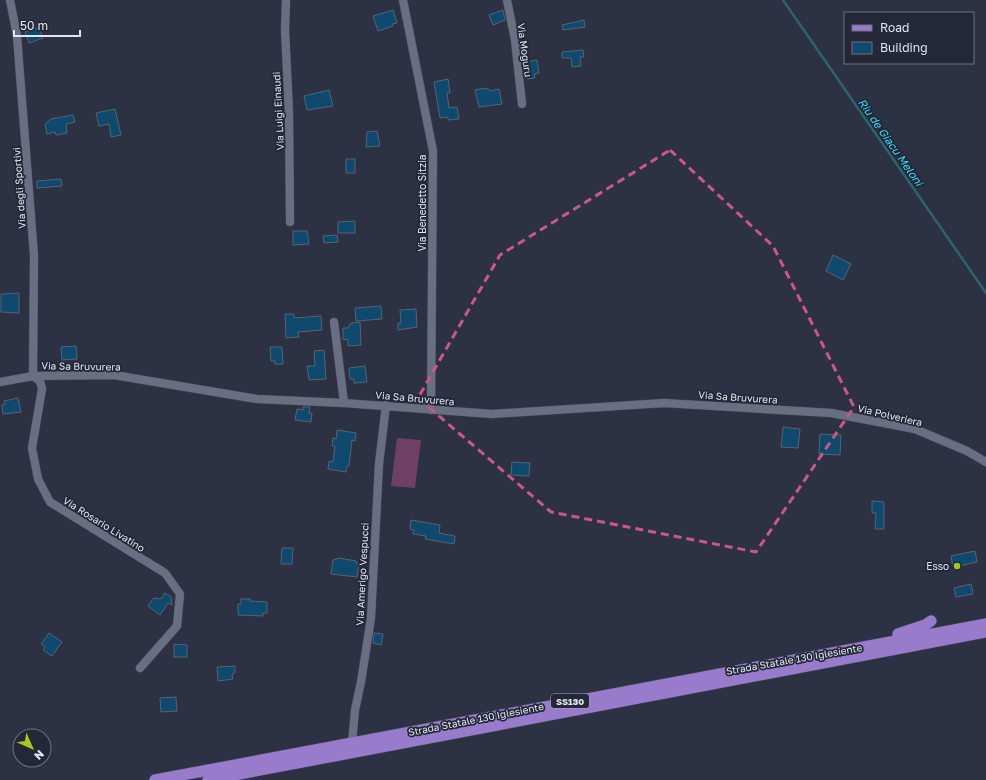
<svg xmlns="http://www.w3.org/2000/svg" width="986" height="780" font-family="'Golos Text',sans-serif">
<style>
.green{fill:#703f68}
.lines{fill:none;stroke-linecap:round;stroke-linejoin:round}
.stream{stroke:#2a646f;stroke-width:2.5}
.building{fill:#10496e;stroke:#536574}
.minor-casing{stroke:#4a4e5d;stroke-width:9}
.primary-casing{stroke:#4a4e5d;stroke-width:12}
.minor{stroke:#696f83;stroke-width:8}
.primary{stroke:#997bcb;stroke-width:11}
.marked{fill:none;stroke:#cc5688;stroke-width:3;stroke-dasharray:8 5;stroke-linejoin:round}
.poi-dot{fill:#a8c71d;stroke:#232738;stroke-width:1.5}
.labels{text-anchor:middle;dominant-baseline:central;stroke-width:3.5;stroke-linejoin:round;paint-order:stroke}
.shield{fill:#232738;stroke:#a9adba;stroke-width:1}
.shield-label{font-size:9px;font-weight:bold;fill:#e2e6f1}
.street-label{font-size:10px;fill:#e2e6f1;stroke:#232738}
.poi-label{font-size:10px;fill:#e2e6f1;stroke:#232738;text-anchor:end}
.water-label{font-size:11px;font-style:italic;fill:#38defa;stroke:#232738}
</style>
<rect width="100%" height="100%" fill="#2c3143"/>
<path class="green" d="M397,438L421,440L415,488L391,486Z"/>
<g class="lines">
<path class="stream" d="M783,0L986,293"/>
</g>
<path class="building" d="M393,10L397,23L392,24L393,26L378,31L373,16Z
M503,10L505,20L493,25L489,15Z
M584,20L585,27L563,30L562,25Z
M39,27L43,38L29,43L25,32Z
M583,50L584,57H580L581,66L572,67L571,58H562V52Z
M537,60L539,73L534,74L535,78L527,79L525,62Z
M448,79L450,93H447L449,108L457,107L459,119L448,120V117L440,118L434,82Z
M485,88V89H489L490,91L499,89L502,104L479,107L475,90Z
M329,90L333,106L307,110L304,96Z
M115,109L121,135L111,137L109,124L99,126L96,113Z
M73,115L75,122L66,124L67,133L56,135L55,132L47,134L45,124L51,119Z
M377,131L380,146L366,147L367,132Z
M346,159H355V173H346Z
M61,179L62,186L37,188V181Z
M355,221V233H338V222Z
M293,231H307L309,244L293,245Z
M337,235L338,242L324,243L323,236Z
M833,255L851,264L843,280L826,271Z
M19,293V313L1,312V294Z
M381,306L382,319L356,321L355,308Z
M416,309L417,327L398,330V323H401L400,310Z
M285,314H294V318L321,316L322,330L298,332L299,337L286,338Z
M360,322L361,345L348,346V339L343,340V328H348L351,323Z
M76,346L77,359L62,360L61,347Z
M270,347H282L283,364H275V361H271Z
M324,350L326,379L309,380L307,366H315L314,351Z
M365,366L367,382L354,383V379H350L349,368Z
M18,398L21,412L3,414L2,405L5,404L4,401Z
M303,407H310L309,413H312L311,422L295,420L297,409L303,410Z
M783,427L800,429L798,448L781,447Z
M337,430L356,433L355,441L352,440L349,466H347L346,472L328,469L329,461L333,462L335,446H332L333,438L336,439Z
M820,434L841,435L840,455L819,454Z
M512,462L530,463L529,476L511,475Z
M872,501L884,502V529H875L876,513H872Z
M411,520L440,525L439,533L455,536L454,544L425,539L426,536L413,534L414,530L410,529Z
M282,548H293L292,564H281Z
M975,551L977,562L953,567L951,556Z
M339,558L356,561V563H359L357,577L331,574L333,560Z
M971,584L973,594L956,597L954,588Z
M165,593L171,597L172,605L168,603L160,615L148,606L154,598L161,599Z
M241,599H250V601L267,602V613H263V616L238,615V604H241Z
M49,633L62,642L52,656L43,650L45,647L41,644Z
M374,633L383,634L381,645L373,643Z
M174,644L187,645V657H174Z
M235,666V673L232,674L233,679L218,681L217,667Z
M176,697L177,711L161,712L160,698Z"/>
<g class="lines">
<defs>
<path id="minor" d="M10,0L17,36L34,256L33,376L40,381L42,389L32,448L38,479L50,502L165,573L180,594L177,626L140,668
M286,0L285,30L289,112L290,222
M403,0L433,151L431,410
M507,0L515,40L522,104
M334,322L344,403
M0,382L33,376L114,375L257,399L344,403L492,414L664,403L831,413L915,429L967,451L986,462
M352,743L355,710L361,682L371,618L379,464L386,405"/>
<path id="primary" d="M898,634L925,625L931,621
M155,780L986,624
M208,780L986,632"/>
</defs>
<use href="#minor" class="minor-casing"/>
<use href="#primary" class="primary-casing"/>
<use href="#minor" class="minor"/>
<use href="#primary" class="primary"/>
</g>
<path class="marked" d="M670,150L773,246L854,407L756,552L551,512L418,398L500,255Z"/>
<circle class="poi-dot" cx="957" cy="566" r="4"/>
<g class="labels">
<rect class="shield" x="551" y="694" width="38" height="14" rx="3"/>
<g class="shield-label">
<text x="570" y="701">SS130</text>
</g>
<g class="street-label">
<text transform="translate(525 50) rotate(82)">Via Moguru</text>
<text transform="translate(278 111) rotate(-93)">Via Luigi Einaudi</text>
<text transform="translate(19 188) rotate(-94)">Via degli Sportivi</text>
<text transform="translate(422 203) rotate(-90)">Via Benedetto Sitzia</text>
<text transform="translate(81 366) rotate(1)">Via Sa Bruvurera</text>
<text transform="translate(738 397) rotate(4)">Via Sa Bruvurera</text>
<text transform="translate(415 398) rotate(5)">Via Sa Bruvurera</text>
<text transform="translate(890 415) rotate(13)">Via Polveriera</text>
<text transform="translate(104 524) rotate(32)">Via Rosario Livatino</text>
<text transform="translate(362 574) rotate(-87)">Via Amerigo Vespucci</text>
<text transform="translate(794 659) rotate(-10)">Strada Statale 130 Iglesiente</text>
<text transform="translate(476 719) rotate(-11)">Strada Statale 130 Iglesiente</text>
</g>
<g class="poi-label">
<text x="949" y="566">Esso</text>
</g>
<g class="water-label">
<text transform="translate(891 142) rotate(55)">Riu de Giacu Meloni</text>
</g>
</g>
<rect x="844" y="12" width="130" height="52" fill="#232738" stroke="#6f7382"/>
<rect x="852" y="25" width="20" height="6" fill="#997bcb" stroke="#6f7382"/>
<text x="880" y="32" font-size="12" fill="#e2e6f1">Road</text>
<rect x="852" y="42" width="20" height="12" fill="#10496e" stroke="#6f7382"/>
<text x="880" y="52" font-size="12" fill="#e2e6f1">Building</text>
<g transform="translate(32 748) rotate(135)"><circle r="19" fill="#232738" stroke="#6f7382"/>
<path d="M0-3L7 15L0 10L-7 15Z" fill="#a8c71d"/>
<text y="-6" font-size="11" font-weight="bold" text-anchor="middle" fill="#e2e6f1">N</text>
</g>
<path d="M14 30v6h66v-6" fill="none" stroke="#e2e6f1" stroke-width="2"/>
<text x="20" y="30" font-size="12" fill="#e2e6f1" stroke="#232738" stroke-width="3" paint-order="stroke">50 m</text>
</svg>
